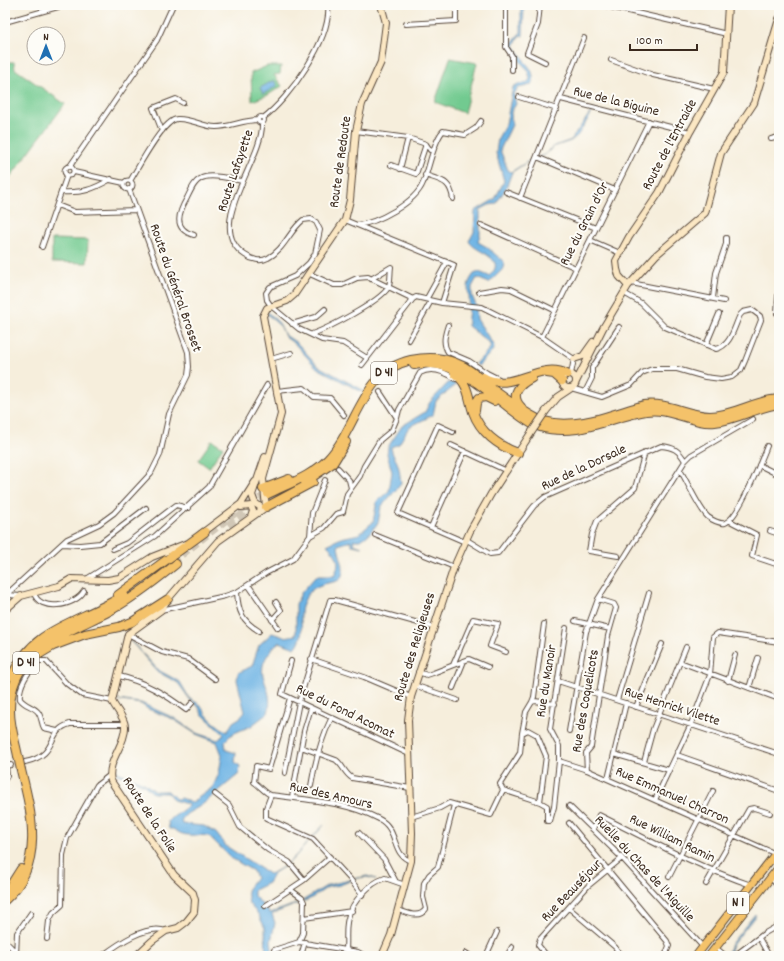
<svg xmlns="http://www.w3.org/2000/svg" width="784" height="961" font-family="Dekko,sans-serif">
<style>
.green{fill:#72ca90;stroke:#567a57}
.water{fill:#6db3e4;stroke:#546e81}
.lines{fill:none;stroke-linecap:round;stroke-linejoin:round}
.highway-tunnel{stroke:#d1c7b6;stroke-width:8;stroke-dasharray:8 4;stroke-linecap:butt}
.street-casing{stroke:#57473a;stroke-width:6}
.secondary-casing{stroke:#57473a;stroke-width:8}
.primary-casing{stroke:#57473a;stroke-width:9}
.highway-casing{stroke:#57473a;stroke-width:10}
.street{stroke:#fff;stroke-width:4}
.secondary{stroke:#fbe7c3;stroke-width:6}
.primary{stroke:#f4c26a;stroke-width:7}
.highway{stroke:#f4c26a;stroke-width:8}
.secondary-bridge-casing{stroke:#57473a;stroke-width:8;stroke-linecap:butt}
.highway-bridge-casing{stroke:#57473a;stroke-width:10;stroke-linecap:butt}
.secondary-bridge{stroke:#fbe7c3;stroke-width:6}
.highway-bridge{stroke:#f4c26a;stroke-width:8}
.labels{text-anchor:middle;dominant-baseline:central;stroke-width:4;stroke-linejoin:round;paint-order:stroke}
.shield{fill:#fdfcf7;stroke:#75695f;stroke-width:1}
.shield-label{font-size:13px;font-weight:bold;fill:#3b2a1e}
.street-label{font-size:14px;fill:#3b2a1e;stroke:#fdfcf7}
</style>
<rect width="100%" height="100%" fill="#fdfcf7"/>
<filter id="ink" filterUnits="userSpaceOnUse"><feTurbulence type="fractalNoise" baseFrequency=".025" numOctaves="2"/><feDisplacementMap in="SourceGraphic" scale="8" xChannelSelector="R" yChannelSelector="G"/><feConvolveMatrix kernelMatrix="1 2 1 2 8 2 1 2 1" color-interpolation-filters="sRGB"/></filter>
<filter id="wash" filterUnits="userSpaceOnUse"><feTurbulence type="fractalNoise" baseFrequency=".012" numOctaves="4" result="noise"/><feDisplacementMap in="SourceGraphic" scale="16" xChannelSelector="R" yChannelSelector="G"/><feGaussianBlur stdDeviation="0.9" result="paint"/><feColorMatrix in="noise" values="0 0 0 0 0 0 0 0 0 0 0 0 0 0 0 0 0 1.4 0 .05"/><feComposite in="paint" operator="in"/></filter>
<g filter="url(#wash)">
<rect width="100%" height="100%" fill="#f6eedc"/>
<path class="green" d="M450,58L477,63L464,113L435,102Z
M5,62H14L15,69L65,104L5,184Z
M267,66H281L280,74L274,75L282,86L268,95L252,101L251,73Z
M52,239L88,240L87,263L52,262Z
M212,440L223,447L209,468L198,460Z"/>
<path class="water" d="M521,5H524L523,36L520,35L514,46L524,59V61C531,68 534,73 533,83L528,86L518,88L514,94L516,104L511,112L512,125L500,150L508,170L511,172L532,159L544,155L552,147L571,140L593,109V111L578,135L571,141L553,147L545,155L529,161L512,172L506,188L496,204L489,205L480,210V235L478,242L487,247L504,262L503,269L489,283L477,278L472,287V296L476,305L477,319L494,346L493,350L478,366L476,364L491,347L488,342L468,326C467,318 469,314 469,307C471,292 463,288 474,274L479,272L489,276C510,258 473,252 469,241L474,232L475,211L495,199L504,181L496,153L498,138L506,124L513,87L518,84L527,83L530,79L528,70L517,58L511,46L519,34L521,33Z
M274,80L277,86L263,94L260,88Z
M266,311L279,323L285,335L297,343L318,366L363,390L362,392L317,368L295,344L285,337L281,327L265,312Z
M452,382L456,385L436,401L433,415L409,427L399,444L391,447C392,456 396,458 398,465C400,471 400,478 401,484L381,507L378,523L368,535L361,540H353L354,544L362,547L352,545L351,541L338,545C338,555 347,567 341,578C337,586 310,577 302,607C298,620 307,635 295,648L279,642C244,675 277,682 268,713L251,726L232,734L225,741L226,750L236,753L235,762L240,766L239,774C227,784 215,794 203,804C196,810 185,812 181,821L182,824L204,826L216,833L226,846L269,874C292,867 308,839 324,825L288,864L274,873L268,883L254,890V896L270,913L299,903L328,885L367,876L376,879L367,877L357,878L340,885L328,887L310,899L272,914L275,923L271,941L273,955L266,956L265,928L258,914L249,904L247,890L256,878L253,871L231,858L209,836C195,834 184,838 173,829H169L168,821L188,806L187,804L173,800L168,793H153L144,785L113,772V770L144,783L155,791H168L176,799L181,798L191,803L213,787L219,773L222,755L217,742L196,734L173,719L148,709L141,704L116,700L141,703L174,718L194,732L218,740L224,734L202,714L198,706L191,701L178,683L158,672L129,639L158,670L180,682L190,699L201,705C205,717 217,725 227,732L233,722L241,717L245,712L237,680L238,673L252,666L259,645L272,633L284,637L296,635V604L301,593L316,576H334C341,562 338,556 327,545L341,538L359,534L373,522L377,501L389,491L392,472L387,454L388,447L402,426L425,412L430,402L448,383Z
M755,914L756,915L732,945L728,955L726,956L731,944Z"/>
</g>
<g filter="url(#ink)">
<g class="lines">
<path class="highway-tunnel" d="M228,525L249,510
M172,562L236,512L268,494"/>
<defs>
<path id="street" d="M506,5V47L512,56V70
M540,5L538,24L527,53L545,62
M602,5L727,34
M5,22L65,5
M406,24L456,21V5
M611,60L653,75L714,89
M519,97L557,109
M561,99L690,132
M258 120a3 3 0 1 1 6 0a3 3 0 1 1-6 0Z
M263,118C289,99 332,38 328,5
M262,123C264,160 202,227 245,255C252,260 261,262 268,258C284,250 290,230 303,220L311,219L316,222L320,230L315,254L309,263L295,276L270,287L266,293L267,300L271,306L299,329L322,340L343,343L367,358
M162,131L153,108L176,99L183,103
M356,131L408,138L426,144L430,150
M771,139L779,137
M537,157L615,190
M391,165L416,174L426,144
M70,166L157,40L173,5
M64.5 171a4.5 4.5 0 1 1 9 0a4.5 4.5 0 1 1-9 0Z
M400,169L408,138
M74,172L124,183
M425,175C442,181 450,180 453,199
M123.5 185a4.5 4.5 0 1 1 9 0a4.5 4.5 0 1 1-9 0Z
M130,181C138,168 163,120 177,119C190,118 203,127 216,127C230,127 243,120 258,120
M61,192C83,193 92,190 111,179
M506,192L596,228
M520,198L584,38
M57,205L75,212L136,210
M345,220L454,265L442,303L416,297L413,299
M357,225C377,223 415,203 423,183C429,170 433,142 443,131L465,135L476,128L481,121
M481,225L576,268
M194,235C172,229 179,212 187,198C191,190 195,179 205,177C215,174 231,179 242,181
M590,240L620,253
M42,247L67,175
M310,274L334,285H342L357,278L368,277L413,299
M779,280L777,313H779
M631,283L724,301
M479,292L502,288L511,289L554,310
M427,298L447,262
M713,298L716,273L726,244V238
M442,303L482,307L542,337L574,359L571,374
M292,324L316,317L325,309
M448,325C445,334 442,343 448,352L469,361L487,373L499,379
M312,334C329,328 379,302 388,288C391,284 390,272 391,267L371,279
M542,337L649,121
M409,340L431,301
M706,345L719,314
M271,359L291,353
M362,365L413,299
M571,388L602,397L631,385L642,373L652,369H677L705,377L721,379L732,377L741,370L745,361L761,320L760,316L752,310L743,312L740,315C734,327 731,346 716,349L665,327L641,303L624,293
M277,391L304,388L314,397L330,398L344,415
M585,392L592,378V368L619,327
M397,418L399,410L420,373C432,366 445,372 456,379
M453,432L438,425L398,513L465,542
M451,445L507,471
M759,465L779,475
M338,468L349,480L351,488
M680,470C687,481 699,509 708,517C712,520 720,524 725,523C739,518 761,461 767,446
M730,521L757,535L752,556L779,565
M431,527L465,451
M770,531L779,534
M375,535L454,567
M310,536L324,528L336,514L343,512L347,494L360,476L364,466L380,440L392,430L397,418L380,392
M467,540L490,554L498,553L534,506L545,497L661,446C673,447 679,450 685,461
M62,544L80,545L100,543L146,508
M113,549L127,543L176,505L188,508
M618,556L589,551L592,534L597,521L635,488L645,452
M88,578L155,536L209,487L267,385
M249,586L278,628
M237,592C238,611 242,621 259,631
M34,593C39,612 75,607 84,591
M6,595L67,539L99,524L114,513L151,473L160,455L169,414L188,375L189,367L188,352L129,189
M8,595L21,596
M161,610L225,596L237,592L266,573L293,559L310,536L312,513L325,480
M272,620L281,610L276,602
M575,621L610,629
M128,634L162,652L188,659L215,679
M311,659L364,677L411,697
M291,661L282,694L409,754
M680,662L779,699
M5,665V671
M453,665L473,619L498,624L490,646L506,652
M418,672L427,675L433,673L469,659L488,667
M119,676C145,682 165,694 186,710L192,703
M558,681L779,754
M728,681L735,655
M414,685L457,700
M453,688L464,661
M749,688L758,658
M290,698L269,769L256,766L254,782C259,785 266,794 271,795C307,800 347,802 379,819C399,829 391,855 411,861
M617,700L649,593
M532,702L535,701L555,704
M636,707L662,644
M528,730L537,735L546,756L540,802L503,790L500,784L520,753L522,733Z
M57,731L44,728C41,723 42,717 38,712C33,706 25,706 20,699C18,685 29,671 38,661H46L67,684L82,695L112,701
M569,731L586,632L598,599L685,461L691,455L753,419
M522,733L526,712L532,702L534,697L544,624
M301,747L336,760C343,765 344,773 352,778L410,788
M614,754L669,770
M677,755L779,791
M559,761L587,770L776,854
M25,762C60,755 45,731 70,724H125
M644,762L653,729L686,647
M5,766L11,765
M587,770L586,753L591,747L608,636L616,608L614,604L598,599
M285,773L299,702L330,600H335L433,627
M5,779L7,776L6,766
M608,779L626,703
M311,786C315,762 320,741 331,719
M215,794L229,805L240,827L268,850L289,862L304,880
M271,795L266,808V818L313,839L350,879L362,895
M292,797L304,731L311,708
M655,800L691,724L710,675L713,637L718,633L779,642
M540,802L547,806V821H550L554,807L559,761V746L550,729L566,628
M569,806L622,858L703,947
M411,817L440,808L449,803L491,815L503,790
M569,823L667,941L669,946L665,956
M593,829L599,815C649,840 698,867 751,885
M359,833L384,859L395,880
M669,877L713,791
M771,877L775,883L779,885
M706,884L749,809L754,808L770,813
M291,890L302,898L304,902L303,933L299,942
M265,906L304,880L330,857
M569,908L615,947L621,956
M398,910C408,913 419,919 426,909L423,897L424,883L429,875L438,867L454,805
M304,918L352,911
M759,938L769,956
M47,939L49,921L53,913L62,905L63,855L67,838L97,785L110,775
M5,941L16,952
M716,948L726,956
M346,950C347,940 345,928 348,918C352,901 370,883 385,878L405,885
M466,953L470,956
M16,956L17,933L31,913
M102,956C118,944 146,924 166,931
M273,956L274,950L299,942L358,952L365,956
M301,956L305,942
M486,956L497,932
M507,956L512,947
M547,956L538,945L540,939L588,886L622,858
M734,956L765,933L779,925"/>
<path id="secondary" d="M628,286L619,276L617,269L616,261L629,237L659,193L690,132L724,72L728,5
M574,359L583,356L593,342
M562 381a7 7 0 1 1 14 0a7 7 0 1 1-14 0Z
M576,382L603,328L628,286L656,255L705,213L721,153L754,103L779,19
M546,411L558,397L570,389
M241,507L251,506L253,511L251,517
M263,509L255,503L252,495L265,457
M201,534L241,504L255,482
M5,610L21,596L59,586L71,579L108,580L119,578L152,557L185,544
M136,956L152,941L166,931L178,928L186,922L194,912L195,900L193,893L174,875L111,781C106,761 126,745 125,726C124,716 116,710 112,701L128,634L161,610L168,599L218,541L266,507L263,479L281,414L263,316L267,308L287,301L294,295L345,220L350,200L356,131L362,104L381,62L386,23L381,5
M382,956L391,935L411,861L412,833L408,720L411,697L454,567L470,531L491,494L531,433"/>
<path id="primary" d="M696,956L779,849
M709,956L779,867"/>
<path id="highway" d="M414,365C461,355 496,403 532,424
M547,373L554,374L562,381
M455,374C469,384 468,397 473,412C480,432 498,446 518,453
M483,377C511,394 539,360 567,374
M521,407C509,394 520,384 532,378
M475,411L476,403L479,398L486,397L494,401
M544,421C577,430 612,414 644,405C669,402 687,416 710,416C734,416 755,400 779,399
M540,427C578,438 610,417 646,411C670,407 691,424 715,422C737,420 757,407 779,404
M305,482L333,463L346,442
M263,489L289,479
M268,494C288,484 312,476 328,459C358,427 362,371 411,360C426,357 442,357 456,363C470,368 480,379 491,388C505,398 520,410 536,418
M266,507L313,482
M118,595L205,532
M38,655L53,646L85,634L119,627L132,622L168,599
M12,676C33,626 82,622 124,595
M18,756C15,741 10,726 10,711C9,652 62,635 106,613C131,600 154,582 176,564
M7,891L21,869
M5,900C45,865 32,814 21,770"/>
</defs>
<use href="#street" class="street-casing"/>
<use href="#secondary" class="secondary-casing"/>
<use href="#primary" class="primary-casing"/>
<use href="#highway" class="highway-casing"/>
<use href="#street" class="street"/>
<use href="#secondary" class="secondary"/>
<use href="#primary" class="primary"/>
<use href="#highway" class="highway"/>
<defs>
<path id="secondary-bridge" d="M531,433L546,411"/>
<path id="highway-bridge" d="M18,756L21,770"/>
</defs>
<use href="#secondary-bridge" class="secondary-bridge-casing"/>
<use href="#highway-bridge" class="highway-bridge-casing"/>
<use href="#secondary-bridge" class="secondary-bridge"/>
<use href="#highway-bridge" class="highway-bridge"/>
</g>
</g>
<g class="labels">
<g class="shield">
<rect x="371" y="362" width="26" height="22" rx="3"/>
<rect x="13" y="652" width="26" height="22" rx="3"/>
<rect x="727" y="892" width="22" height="22" rx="3"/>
</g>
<g class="shield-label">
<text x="384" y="373">D 41</text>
<text x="26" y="663">D 41</text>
<text x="738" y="903">N 1</text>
</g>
<g class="street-label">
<text transform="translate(616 102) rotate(14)">Rue de la Biguine</text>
<text transform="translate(670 145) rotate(-62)">Route de l'Entraide</text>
<text transform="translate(341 162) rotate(-82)">Route de Redoute</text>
<text transform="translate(236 171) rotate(-71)">Route Lafayette</text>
<text transform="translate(585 224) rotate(-63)">Rue du Grain d'Or</text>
<text transform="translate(175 288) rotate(71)">Route du Général Brosset</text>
<text transform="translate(584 468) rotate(-25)">Rue de la Dorsale</text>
<text transform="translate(415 647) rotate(-73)">Route des Religieuses</text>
<text transform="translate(547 681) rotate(-81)">Rue du Manoir</text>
<text transform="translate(586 701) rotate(-80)">Rue des Coquelicots</text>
<text transform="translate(672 707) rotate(18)">Rue Henrick Vilette</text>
<text transform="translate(345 712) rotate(26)">Rue du Fond Acomat</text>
<text transform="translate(331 796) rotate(13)">Rue des Amours</text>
<text transform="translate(672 796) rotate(24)">Rue Emmanuel Charron</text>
<text transform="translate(149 815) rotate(57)">Route de la Folie</text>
<text transform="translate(672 839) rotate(26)">Rue William Ramin</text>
<text transform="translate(644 869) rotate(47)">Ruelle du Chas de l'Aiguille</text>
<text transform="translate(572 891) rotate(-46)">Rue Beauséjour</text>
</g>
</g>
<rect width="784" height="961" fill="none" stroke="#fdfcf7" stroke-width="20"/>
<g transform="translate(46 46)"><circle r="19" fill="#fdfcf7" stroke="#afa8a0"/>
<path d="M0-3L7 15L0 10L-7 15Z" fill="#1f6fb2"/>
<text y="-6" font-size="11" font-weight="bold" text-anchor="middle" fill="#3b2a1e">N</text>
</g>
<path d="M630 44v6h67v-6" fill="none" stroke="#3b2a1e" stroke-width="2"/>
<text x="636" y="44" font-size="12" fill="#3b2a1e" stroke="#fdfcf7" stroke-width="3" paint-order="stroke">100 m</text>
</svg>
